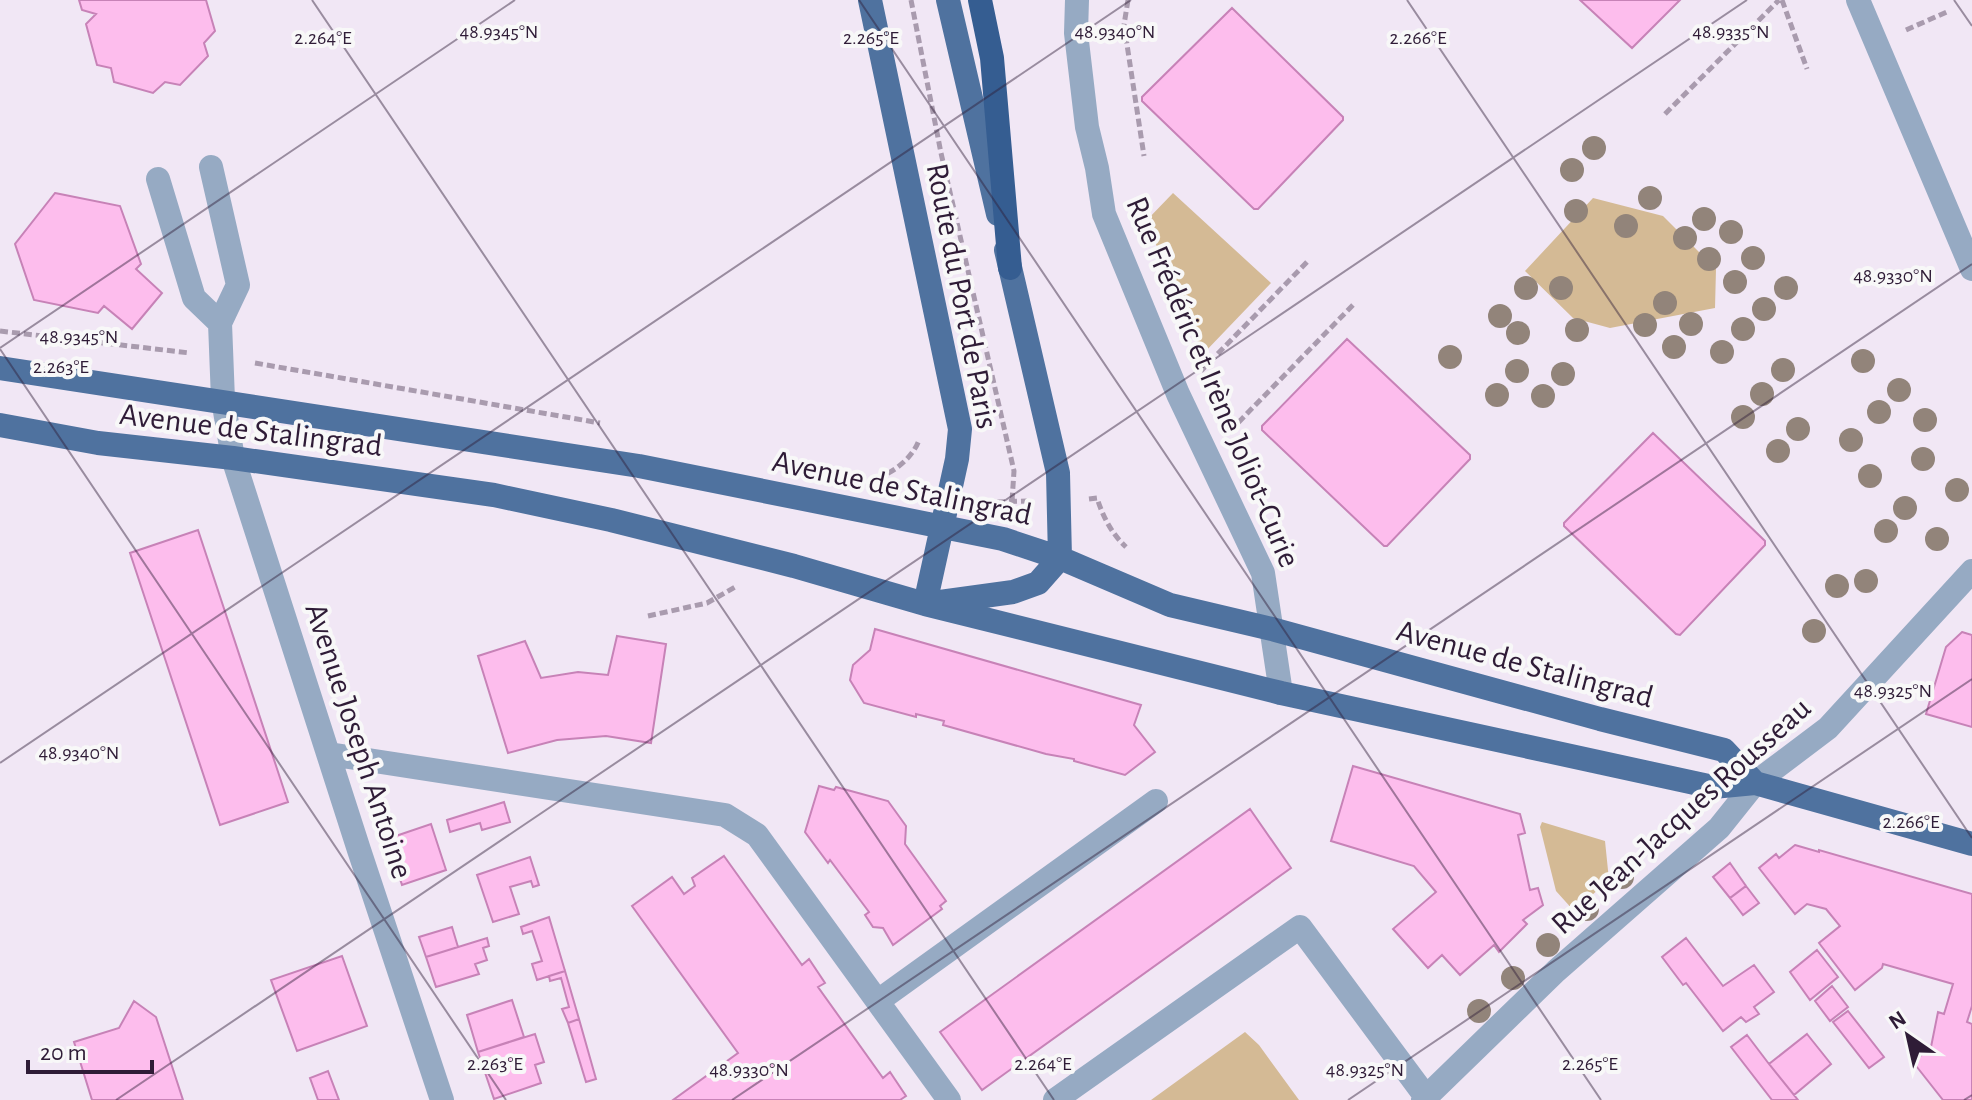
<svg xmlns="http://www.w3.org/2000/svg" width="1972" height="1100" font-family="'Alegreya Sans',sans-serif">
<style>
.green{fill:#d4ba95}
.building{fill:#fdbded;stroke:#c782b7;stroke-width:2}
.lines{fill:none;stroke-linecap:round;stroke-linejoin:round}
.path{stroke:#a99bae;stroke-width:5;stroke-dasharray:8 4;stroke-linecap:butt}
.minor{stroke:#96aac3;stroke-width:24}
.major{stroke:#4f729f;stroke-width:24}
.highway{stroke:#355d91;stroke-width:24}
.tree{fill:#92847a}
.ticks{fill:none;stroke:#2f1c37;stroke-width:2;stroke-opacity:0.45}
.labels{text-anchor:middle;dominant-baseline:central;stroke-width:8;stroke-linejoin:round;paint-order:stroke}
.street-label{font-size:32px;fill:#2f1c37;stroke:#f8f8f8}
.ticks-label{font-size:20px;text-anchor:middle;fill:#2f1c37;stroke:#f8f8f8;stroke-width:8;stroke-linejoin:round;paint-order:stroke}
</style>
<rect width="100%" height="100%" fill="#f1e7f5"/>
<path class="green" d="M1173,193L1271,283L1203,354L1146,221Z
M1593,198L1663,216L1716,269L1715,308L1610,328L1573,318L1525,271Z
M1542,822L1605,841L1609,880L1574,911L1556,891L1540,827Z
M1245,1032L1259,1045L1299,1100H1151Z"/>
<path class="building" d="M79,0H206L215,31L204,43L208,56L180,85L165,82L153,93L114,82L111,68L97,65L86,24L96,14L82,10Z
M1580,0H1680L1632,48Z
M1232,8L1343,117V120L1258,209H1254L1142,101V97Z
M55,193L120,206L141,264L136,269L162,293L132,329L104,306L98,313L34,300L15,244Z
M1347,339L1470,455V459L1387,546H1384L1262,430V426Z
M1653,433L1765,541V545L1680,635L1676,634L1564,526V523Z
M198,530L288,802L220,825L130,553Z
M875,629L1141,705L1134,725L1155,752L1125,775L1074,761V759L1046,754L943,725L944,721L916,714V717L864,703L850,680L853,665L870,650Z
M1962,632L1972,635V727L1926,714L1946,647Z
M617,636L666,644L651,743L606,736L557,740L508,753L478,656L525,641L541,678L578,672L608,675Z
M1353,766L1520,814L1525,833L1518,835L1530,890L1538,888L1543,905L1523,920L1527,924L1499,952L1494,945L1460,975L1442,955L1428,968L1393,929L1436,892L1414,866L1331,841Z
M819,786L834,790L836,787L888,801L906,826L905,844L946,901L940,906L942,909L893,945L883,928L873,927L865,915L869,912L830,860L828,863L805,832Z
M504,802L510,822L482,830L480,823L450,832L447,820Z
M1250,809L1291,868L982,1090L940,1032Z
M431,824L446,870L402,885L387,839Z
M1795,845L1819,852V850L1972,894V1006L1967,1022L1972,1024V1100H1943L1913,1062L1931,1047L1938,1012L1944,1014L1953,984L1883,964L1882,968L1855,990L1819,943L1840,926L1826,909L1807,904L1795,914L1759,868L1776,854L1779,858Z
M724,856L802,965L809,959L825,983L818,987L883,1078L890,1072L906,1096L900,1100H673L738,1053L632,906L672,877L684,894L695,886L692,878Z
M530,857L539,885L533,887L531,881L510,887L519,914L493,922L477,875Z
M1730,863L1746,886L1730,898L1713,877Z
M1746,886L1759,903L1743,915L1730,898Z
M549,917L565,971L537,980L532,964L542,961L532,931L523,934L521,927Z
M452,927L458,947L426,957L419,937Z
M487,938L489,946L483,948L487,960L475,964L479,974L436,987L426,957Z
M1686,938L1723,986L1754,965L1774,992L1754,1007L1759,1014L1746,1022L1741,1017L1723,1031L1686,983L1683,985L1662,957Z
M1817,950L1838,977L1810,1000L1790,972Z
M342,956L367,1026L297,1051L271,980Z
M565,971L579,1019L568,1023L562,1009L569,1007L561,978L550,981L549,976Z
M1832,986L1848,1007L1830,1021L1815,1001Z
M512,1000L524,1037L478,1052L467,1015Z
M134,1001L156,1017L183,1100H92L74,1042L119,1028Z
M1848,1011L1884,1057L1869,1068L1833,1022Z
M579,1019L596,1079L586,1082L568,1023Z
M535,1034L544,1062L535,1065L541,1083L494,1099L478,1052Z
M1807,1034L1831,1064L1794,1095L1769,1064Z
M1747,1035L1769,1064L1798,1100H1772L1731,1047Z
M328,1071L339,1100H318L310,1078Z"/>
<g class="lines">
<path class="path" d="M911,0L941,153L1014,471L1012,501
M1128,0L1124,25L1144,156
M1782,0L1807,69
M1906,30L1949,11
M1665,114L1779,0
M0,331L190,353
M255,363L600,423
M1201,371L1308,261
M1230,431L1353,305
M877,478C895,472 913,457 919,440
M1089,499L1097,498C1103,517 1112,534 1126,547
M997,502L1027,501
M648,616L707,603L737,586"/>
<path class="minor" d="M1077,0L1076,33L1087,127L1097,168L1104,214L1178,394L1263,573L1281,693
M1858,0L1972,269
M158,179L194,298L220,323L238,285L211,167
M220,323L223,400L233,458L359,850L442,1100
M329,754L725,815L757,835L949,1100
M878,1001L1156,801
M1055,1100L1300,927L1426,1097
M1423,1100L1556,971L1719,828L1755,783L1828,728L1972,571"/>
<path class="major" d="M870,0L960,429L957,459L925,604
M948,0L998,214
M1006,250L1058,473L1060,558
M0,368L639,466L1003,539L1060,558L1170,605L1272,629L1600,719L1724,750L1755,783
M0,425L98,443L233,458L494,495L611,520L794,566L925,604L1281,693L1713,787L1755,783L1972,844
M940,602L1013,592L1038,583L1060,558"/>
<path class="highway" d="M980,0L992,58L1010,268"/>
</g>
<g class="tree">
<circle cx="1594" cy="148" r="12"/>
<circle cx="1572" cy="170" r="12"/>
<circle cx="1650" cy="198" r="12"/>
<circle cx="1576" cy="211" r="12"/>
<circle cx="1704" cy="219" r="12"/>
<circle cx="1626" cy="226" r="12"/>
<circle cx="1731" cy="232" r="12"/>
<circle cx="1685" cy="238" r="12"/>
<circle cx="1753" cy="258" r="12"/>
<circle cx="1709" cy="259" r="12"/>
<circle cx="1735" cy="282" r="12"/>
<circle cx="1526" cy="288" r="12"/>
<circle cx="1561" cy="288" r="12"/>
<circle cx="1786" cy="288" r="12"/>
<circle cx="1665" cy="303" r="12"/>
<circle cx="1764" cy="309" r="12"/>
<circle cx="1500" cy="316" r="12"/>
<circle cx="1691" cy="324" r="12"/>
<circle cx="1645" cy="325" r="12"/>
<circle cx="1743" cy="329" r="12"/>
<circle cx="1577" cy="330" r="12"/>
<circle cx="1518" cy="333" r="12"/>
<circle cx="1674" cy="347" r="12"/>
<circle cx="1722" cy="352" r="12"/>
<circle cx="1450" cy="357" r="12"/>
<circle cx="1863" cy="361" r="12"/>
<circle cx="1783" cy="370" r="12"/>
<circle cx="1517" cy="371" r="12"/>
<circle cx="1563" cy="374" r="12"/>
<circle cx="1899" cy="390" r="12"/>
<circle cx="1762" cy="394" r="12"/>
<circle cx="1497" cy="395" r="12"/>
<circle cx="1543" cy="396" r="12"/>
<circle cx="1879" cy="412" r="12"/>
<circle cx="1743" cy="417" r="12"/>
<circle cx="1925" cy="420" r="12"/>
<circle cx="1798" cy="429" r="12"/>
<circle cx="1851" cy="440" r="12"/>
<circle cx="1778" cy="451" r="12"/>
<circle cx="1923" cy="459" r="12"/>
<circle cx="1870" cy="476" r="12"/>
<circle cx="1957" cy="490" r="12"/>
<circle cx="1905" cy="508" r="12"/>
<circle cx="1886" cy="531" r="12"/>
<circle cx="1937" cy="539" r="12"/>
<circle cx="1866" cy="581" r="12"/>
<circle cx="1837" cy="586" r="12"/>
<circle cx="1814" cy="631" r="12"/>
<circle cx="1622" cy="877" r="12"/>
<circle cx="1587" cy="909" r="12"/>
<circle cx="1548" cy="945" r="12"/>
<circle cx="1513" cy="978" r="12"/>
<circle cx="1479" cy="1011" r="12"/>
</g>
<path class="ticks" d="M312,0L1054,1100M859,0L1601,1100M1407,0L1972,838M1954,0L1972,26M0,348L515,0M0,349L506,1100M0,763L1131,0M116,1100L1747,0M732,1100L1972,264M1348,1100L1972,679M1964,1100L1972,1095"/>
<g class="labels">
<g class="street-label">
<text transform="translate(962 296) rotate(79)">Route du Port de Paris</text>
<text transform="translate(1213 382) rotate(67)">Rue Frédéric et Irène Joliot-Curie</text>
<text transform="translate(251 430) rotate(7)">Avenue de Stalingrad</text>
<text transform="translate(902 488) rotate(12)">Avenue de Stalingrad</text>
<text transform="translate(1525 664) rotate(15)">Avenue de Stalingrad</text>
<text transform="translate(359 741) rotate(72)">Avenue Joseph Antoine</text>
<text transform="translate(1681 816) rotate(-42)">Rue Jean-Jacques Rousseau</text>
</g>
</g>
<g class="ticks-label">
<text x="499" y="38">48.9345°N</text>
<text x="1115" y="38">48.9340°N</text>
<text x="1731" y="38">48.9335°N</text>
<text x="323" y="44">2.264°E</text>
<text x="871" y="44">2.265°E</text>
<text x="1418" y="44">2.266°E</text>
<text x="1893" y="282">48.9330°N</text>
<text x="79" y="343">48.9345°N</text>
<text x="61" y="373">2.263°E</text>
<text x="1893" y="697">48.9325°N</text>
<text x="79" y="759">48.9340°N</text>
<text x="1911" y="828">2.266°E</text>
<text x="495" y="1070">2.263°E</text>
<text x="1043" y="1070">2.264°E</text>
<text x="1590" y="1070">2.265°E</text>
<text x="749" y="1076">48.9330°N</text>
<text x="1365" y="1076">48.9325°N</text>
</g>
<g transform="translate(1908 1036) rotate(326)" stroke="#f8f8f8" stroke-width="6" paint-order="stroke">
<path d="M0-6L14 30L0 20L-14 30Z" fill="#2f1c37"/>
<text y="-12" font-size="22" font-weight="bold" text-anchor="middle" fill="#2f1c37">N</text>
</g>
<path d="M28 1060v12h124v-12" fill="none" stroke="#2f1c37" stroke-width="4"/>
<text x="40" y="1060" font-size="24" fill="#2f1c37" stroke="#f8f8f8" stroke-width="6" paint-order="stroke">20 m</text>
</svg>
